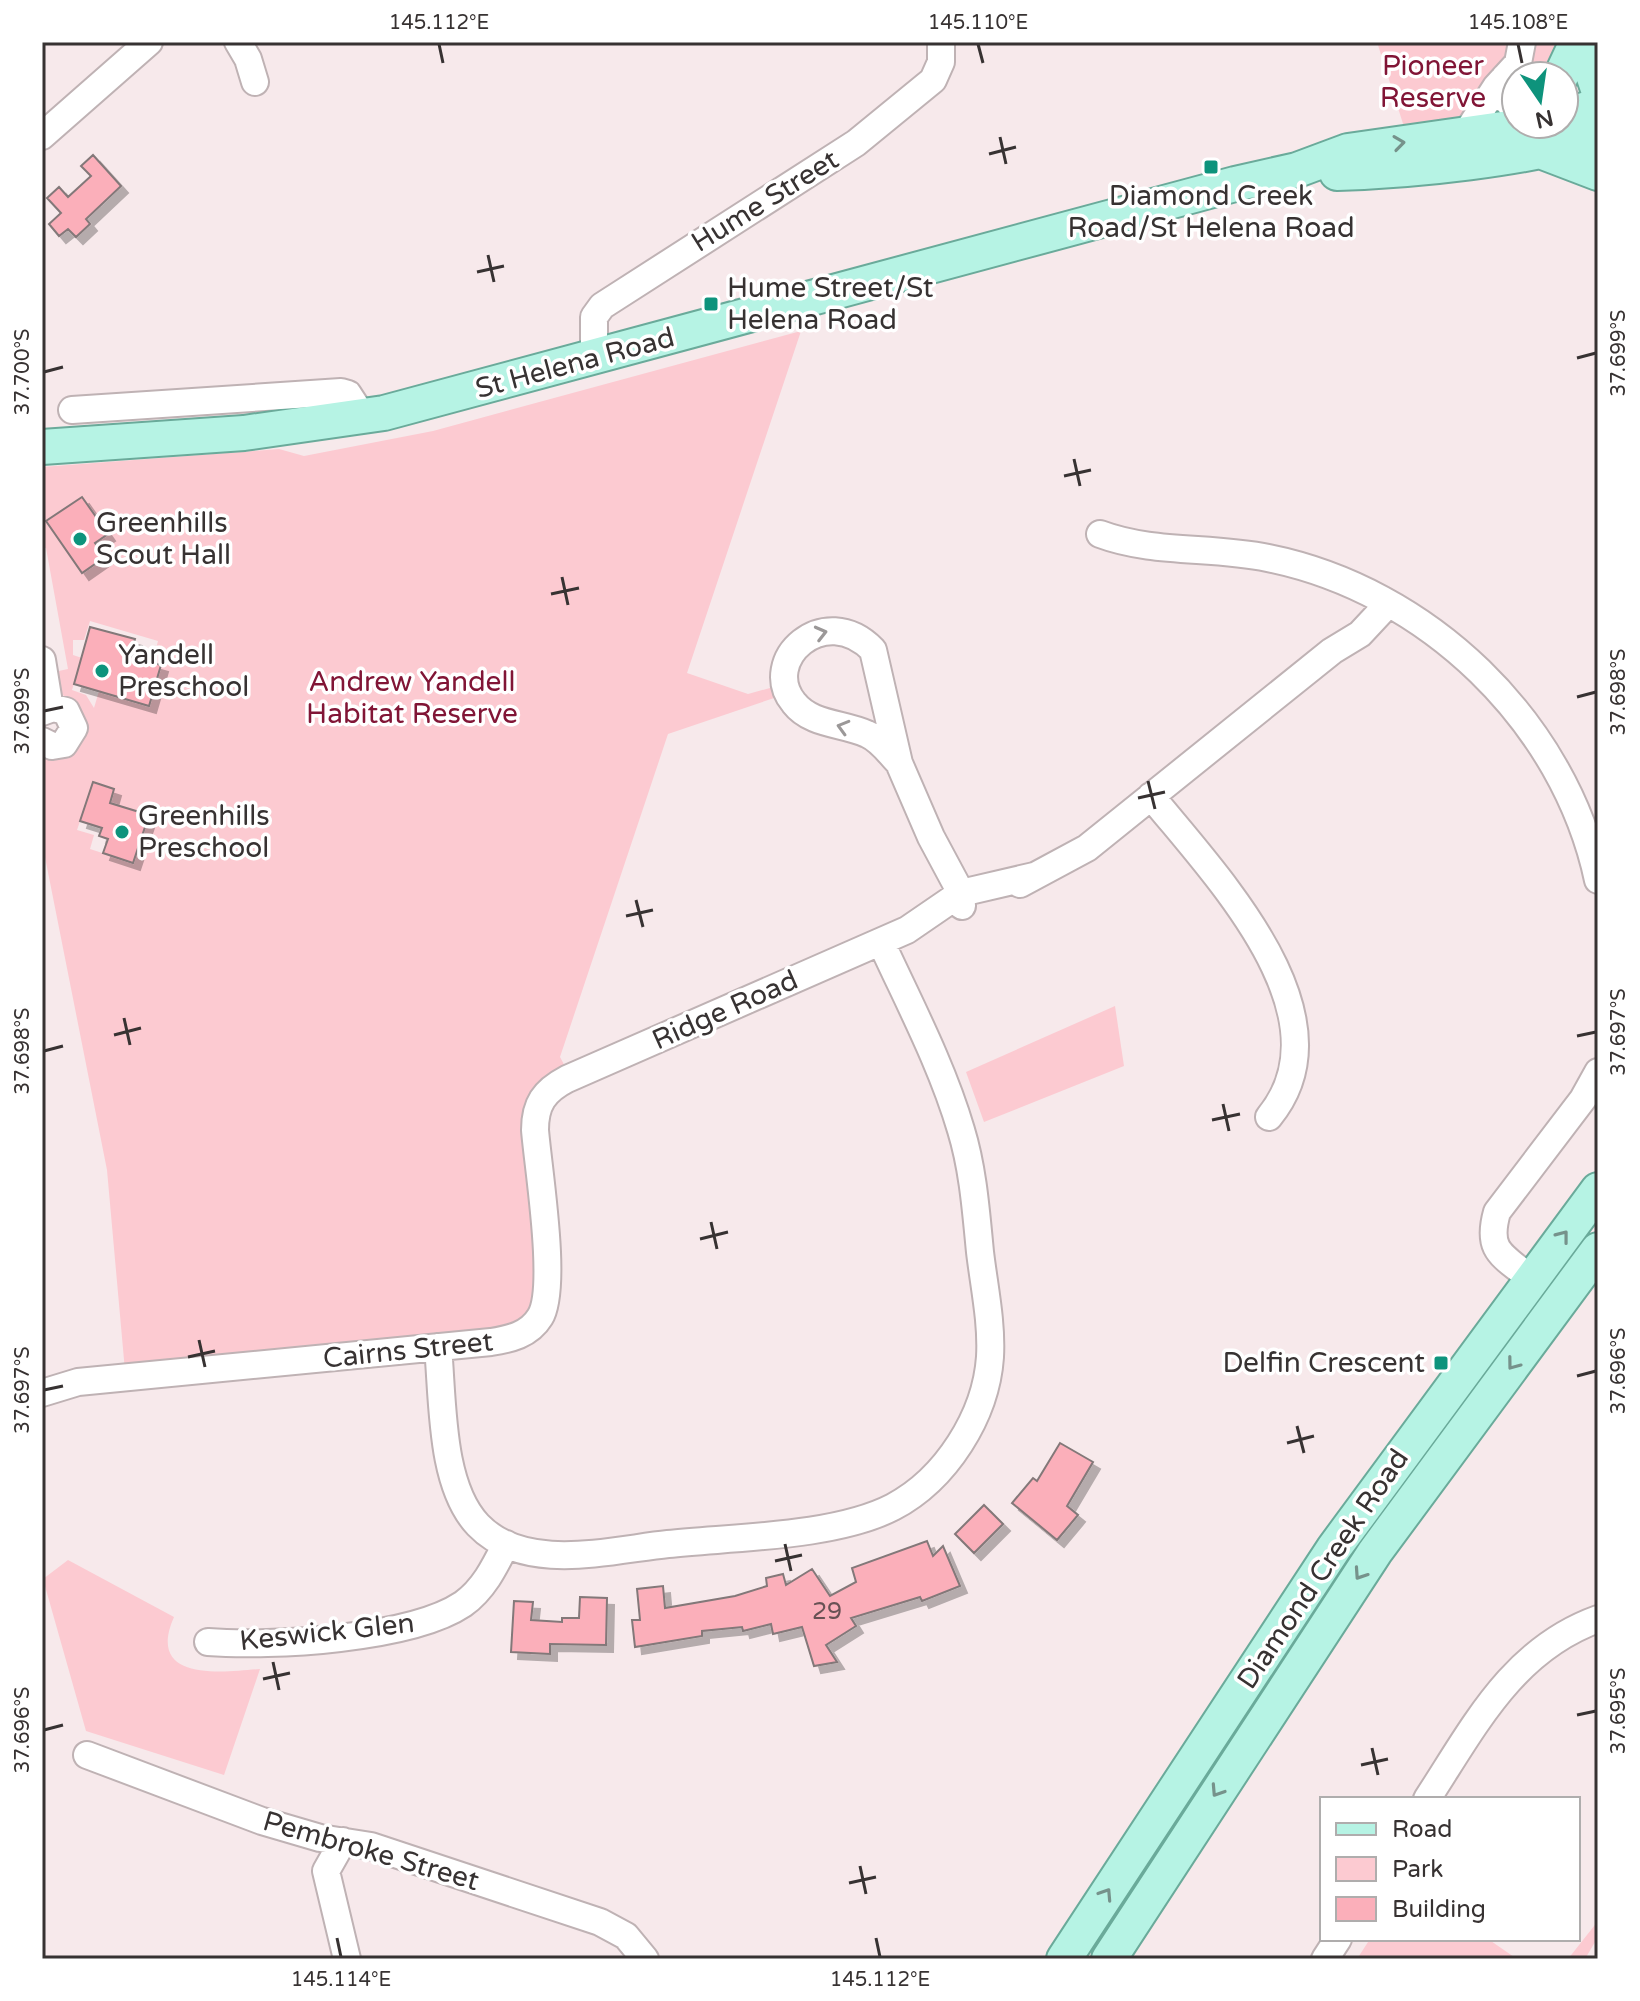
<svg xmlns="http://www.w3.org/2000/svg" width="1640" height="2001" font-family="'Varela Round',sans-serif">
<style>
.green{fill:#fccad1;fill-rule:evenodd}
.building{fill:#fbafba;stroke:#837879;stroke-width:2;filter:url(#shadow)}
.lines{fill:none;stroke-linecap:round;stroke-linejoin:round}
.minor-casing{stroke:#bfb2b4;stroke-width:30}
.major-casing{stroke:#6aaa9a;stroke-width:38}
.minor{stroke:#fff;stroke-width:26}
.major{stroke:#b6f3e4;stroke-width:34}
.oneway{stroke:#76928b}
.oneway2{stroke:#9b9898}
.ticks{fill:none;stroke:#373232;stroke-width:3}
.poi-dot{fill:#0e937c;stroke:#fff;stroke-width:3}
.labels{text-anchor:middle;dominant-baseline:central;stroke-width:7;stroke-linejoin:round;paint-order:stroke}
.number-label{font-size:24px;fill:#685154}
.park-label{font-size:28px;fill:#811536;stroke:#fff}
.poi-label{font-size:28px;fill:#373232;stroke:#fff;text-anchor:start}
.street-label{font-size:28px;fill:#373232;stroke:#fff}
.neatline{fill:none;stroke:#373232;stroke-width:3}
.ticks-label{font-size:20px;text-anchor:middle;fill:#373232}
</style>
<defs>
<filter id="shadow"><feDropShadow dx="7" dy="7" stdDeviation="0" flood-color="#0004"/></filter>
</defs>
<rect width="100%" height="100%" fill="#f7e9eb"/>
<path class="green" d="M1377,42H1560L1553,76H1516L1502,111L1405,130Z
M801,331L687,673L748,694L777,686L780,696L668,734L560,1057L567,1070L547,1081L540,1298L517,1330L125,1371L107,1170L42,842V753L50,755L72,704L59,691L54,672L68,669L46,548H42V467L279,449L304,456L433,431ZM82,497L108,534L95,543L105,557L82,573L46,521ZM90,621L158,641L152,663L160,665L99,691L94,708L86,695L72,690L82,658L73,655V640H84ZM93,782L114,789L110,803L149,815L133,863L90,849L94,835L77,830Z
M1115,1006L1124,1066L984,1122L966,1072Z
M68,1560L174,1617C145,1683 224,1672 260,1669L224,1775L86,1731L43,1579Z
M1598,1921V1937L1585,1959H1568Z
M1370,1939H1488L1517,1959H1357Z"/>
<path class="building" d="M93,155L121,186L86,219L90,224L76,237L68,229L59,236L49,224L61,213L47,198L59,187L68,197L91,176L81,166Z
M82,497L108,534L95,543L105,557L82,573L46,521Z
M90,627L135,639L130,656L161,665L149,706L74,684Z
M93,782L114,789L110,803L149,815L133,863L103,853L108,839L99,836L102,828L80,821Z
M1060,1443L1093,1462L1067,1506L1078,1515L1057,1540L1012,1503L1033,1478L1037,1481Z
M984,1505L1003,1524L974,1553L955,1534Z
M927,1541L933,1556L943,1546L960,1586L922,1601L920,1597L851,1618L856,1626L826,1645L837,1662L814,1666L802,1627L773,1634L771,1624L743,1631L742,1627L702,1631V1636L635,1647L632,1620H640L637,1589L663,1586L665,1608L735,1596L767,1586L766,1578L783,1574L786,1585L812,1569L830,1596L856,1582L852,1568Z
M580,1597L607,1598L606,1645L550,1644V1654L511,1652L514,1601L533,1602L531,1620L562,1622V1618H579Z"/>
<g class="lines">
<defs>
<path id="minor" d="M238,42L248,59L255,82
M1505,77V98L1516,111
M1465,135L1496,87L1518,63L1522,42
M42,136L149,42
M594,357V317L602,306L856,143L933,80L941,62V42
M72,410L341,392L348,394L363,417
M1100,534C1153,554 1212,546 1268,558C1427,590 1564,721 1598,880
M42,660L50,709
M42,712L53,708L66,711L74,728L64,744L52,746L42,741
M899,763C889,753 881,740 867,734C843,723 811,725 794,703C759,661 824,600 873,650L899,763L931,837L961,893L962,906
M1151,796C1212,872 1353,1015 1269,1117
M1020,884L1087,848L1332,651L1360,634L1388,604
M1530,1278C1502,1255 1486,1251 1497,1212L1583,1099L1598,1072
M438,1347C443,1401 440,1485 478,1525C525,1574 610,1550 668,1544C734,1537 835,1537 893,1507C946,1479 986,1416 990,1357C992,1322 984,1286 980,1252C976,1211 973,1169 961,1130C942,1065 909,1003 881,942
M42,1393L78,1382L491,1342C510,1339 529,1335 540,1317C558,1288 538,1168 535,1130C535,1104 544,1091 567,1079L907,930L961,893L1034,876
M208,1642C271,1647 411,1639 463,1604C484,1589 495,1566 506,1544
M87,1755L262,1821L320,1838L371,1846L600,1922L626,1936L645,1959
M1427,1799C1474,1727 1512,1650 1598,1619
M343,1841L326,1871L347,1959
M1325,1959L1338,1939"/>
<path id="major" d="M1582,42L1598,89
M1561,76L1577,42
M1564,117L1598,105
M1543,152L1598,173
M1337,173C1415,171 1525,159 1598,137
M42,447L244,433L384,413L1235,184L1297,170L1348,151L1537,124
M1064,1959L1334,1548L1598,1190
M1109,1959L1375,1552L1598,1250"/>
</defs>
<use href="#minor" class="minor-casing"/>
<use href="#major" class="major-casing"/>
<use href="#minor" class="minor"/>
<use href="#major" class="major"/>
</g>
<defs><path id="oneway-chevron" d="M-2-3.5L2.5 0L-2 3.5" fill="none" stroke-width="1.6" stroke-linecap="round" stroke-linejoin="round" transform="scale(2)"/></defs>
<g class="oneway">
<use href="#oneway-chevron" transform="translate(1399 143) rotate(-8)"/>
<use href="#oneway-chevron" transform="translate(1563 1236) rotate(-52)"/>
<use href="#oneway-chevron" transform="translate(1513 1364) rotate(127)"/>
<use href="#oneway-chevron" transform="translate(1360 1574) rotate(124)"/>
<use href="#oneway-chevron" transform="translate(1217 1791) rotate(123)"/>
<use href="#oneway-chevron" transform="translate(1106 1894) rotate(-57)"/>
</g>
<g class="oneway2">
<use href="#oneway-chevron" transform="translate(821 633) rotate(-14)"/>
<use href="#oneway-chevron" transform="translate(843 727) rotate(-164)"/>
</g>
<path class="ticks" d="M439,44L443,63M978,44L983,63M1518,44L1522,63M1000,137L1006,164M989,154L1016,147M488,255L494,282M477,272L504,266M1577,358L1596,353M44,372L63,367M1074,459L1080,486M1064,476L1091,470M562,577L568,605M551,594L579,588M1577,697L1596,692M44,711L63,707M1148,781L1155,809M1138,798L1165,792M636,900L643,927M626,916L653,910M124,1018L130,1045M114,1035L141,1028M1577,1036L1596,1032M44,1051L63,1046M1223,1104L1229,1131M1212,1120L1240,1114M711,1222L717,1249M700,1239L728,1232M199,1340L205,1367M188,1357L215,1351M1577,1376L1596,1371M44,1390L63,1386M1297,1426L1304,1453M1287,1443L1314,1436M785,1544L791,1571M775,1561L802,1555M273,1662L279,1690M263,1679L290,1673M1577,1715L1596,1711M44,1730L63,1725M1372,1748L1378,1775M1361,1765L1388,1759M860,1866L866,1894M849,1883L876,1877M337,1938L341,1957M876,1938L880,1957"/>
<g class="poi-dot">
<rect x="1203" y="159" width="16" height="16" rx="4"/>
<rect x="703" y="296" width="16" height="16" rx="4"/>
<circle cx="80" cy="539" r="8"/>
<circle cx="102" cy="671" r="8"/>
<circle cx="122" cy="832" r="8"/>
<rect x="1433" y="1355" width="16" height="16" rx="4"/>
</g>
<g class="labels">
<g class="number-label">
<text x="827" y="1611">29</text>
</g>
<g class="park-label">
<text x="1433" y="66">Pioneer<tspan x="1433" dy="32">Reserve</tspan></text>
<text x="412" y="682">Andrew Yandell<tspan x="412" dy="32">Habitat Reserve</tspan></text>
</g>
<g class="poi-label">
<text x="1211" y="196" text-anchor="middle">Diamond Creek<tspan x="1211" dy="32">Road/St Helena Road</tspan></text>
<text x="727" y="288">Hume Street/St<tspan x="727" dy="32">Helena Road</tspan></text>
<text x="96" y="523">Greenhills<tspan x="96" dy="32">Scout Hall</tspan></text>
<text x="118" y="655">Yandell<tspan x="118" dy="32">Preschool</tspan></text>
<text x="138" y="816">Greenhills<tspan x="138" dy="32">Preschool</tspan></text>
<text x="1425" y="1363" text-anchor="end">Delfin Crescent</text>
</g>
<g class="street-label">
<text transform="translate(765 201) rotate(-32)">Hume Street</text>
<text transform="translate(575 363) rotate(-15)">St Helena Road</text>
<text transform="translate(725 1010) rotate(-24)">Ridge Road</text>
<text transform="translate(408 1350) rotate(-6)">Cairns Street</text>
<text transform="translate(1323 1569) rotate(-56)">Diamond Creek Road</text>
<text transform="translate(327 1632) rotate(-6)">Keswick Glen</text>
<text transform="translate(371 1851) rotate(16)">Pembroke Street</text>
</g>
</g>
<rect width="1640" height="2001" fill="none" stroke="#ffffff" stroke-width="88"/>
<rect x="1320" y="1797" width="260" height="144" fill="#ffffff" stroke="#afadad" stroke-width="2"/>
<rect x="1336" y="1823" width="40" height="12" fill="#b6f3e4" stroke="#afadad" stroke-width="2"/>
<text x="1392" y="1837" font-size="24" fill="#373232">Road</text>
<rect x="1336" y="1857" width="40" height="24" fill="#fccad1" stroke="#afadad" stroke-width="2"/>
<text x="1392" y="1877" font-size="24" fill="#373232">Park</text>
<rect x="1336" y="1897" width="40" height="24" fill="#fbafba" stroke="#afadad" stroke-width="2"/>
<text x="1392" y="1917" font-size="24" fill="#373232">Building</text>
<g transform="translate(1540 100) rotate(167)"><circle r="38" fill="#ffffff" stroke="#afadad" stroke-width="2"/>
<path d="M0-6L14 30L0 20L-14 30Z" fill="#0e937c"/>
<text y="-12" font-size="22" font-weight="bold" text-anchor="middle" fill="#373232">N</text>
</g>
<rect x="44" y="44" width="1552" height="1913" class="neatline"/>
<g class="ticks-label">
<text x="439" y="29">145.112°E</text>
<text x="978" y="29">145.110°E</text>
<text x="1518" y="29">145.108°E</text>
<text transform="translate(1618 353) rotate(-90)" y="7">37.699°S</text>
<text transform="translate(22 372) rotate(-90)" y="7">37.700°S</text>
<text transform="translate(1618 692) rotate(-90)" y="7">37.698°S</text>
<text transform="translate(22 711) rotate(-90)" y="7">37.699°S</text>
<text transform="translate(1618 1032) rotate(-90)" y="7">37.697°S</text>
<text transform="translate(22 1051) rotate(-90)" y="7">37.698°S</text>
<text transform="translate(1618 1371) rotate(-90)" y="7">37.696°S</text>
<text transform="translate(22 1390) rotate(-90)" y="7">37.697°S</text>
<text transform="translate(1618 1711) rotate(-90)" y="7">37.695°S</text>
<text transform="translate(22 1730) rotate(-90)" y="7">37.696°S</text>
<text x="341" y="1986">145.114°E</text>
<text x="880" y="1986">145.112°E</text>
</g>
</svg>
